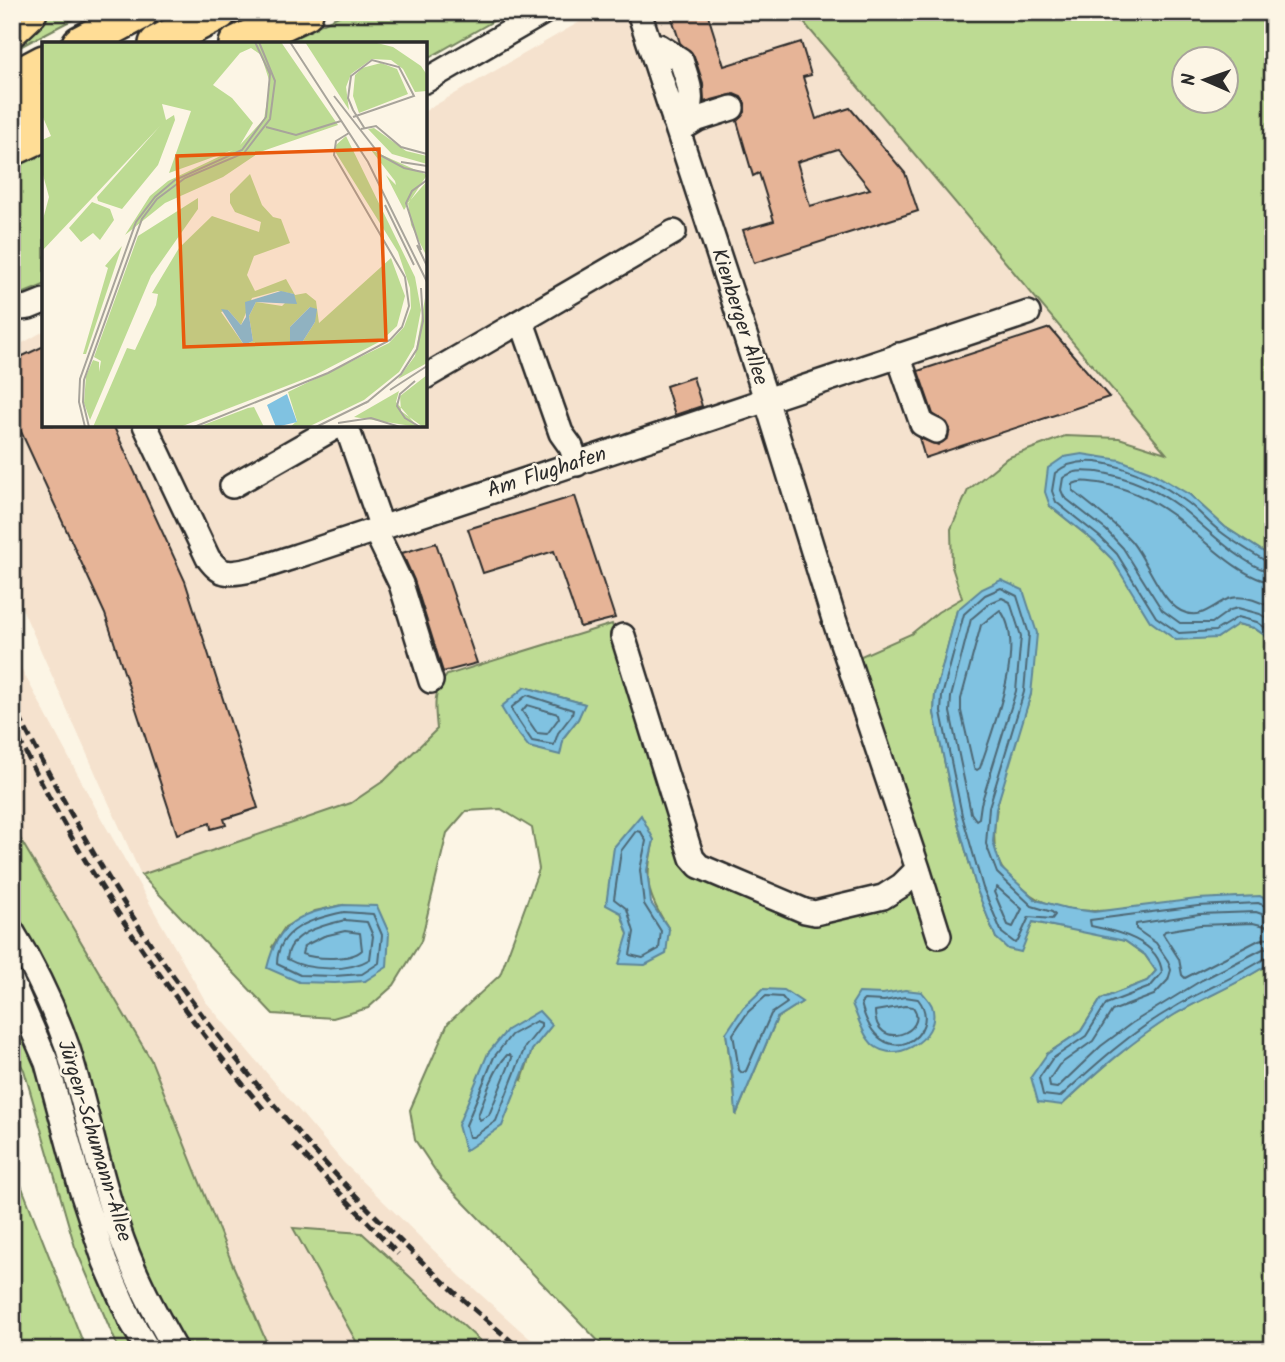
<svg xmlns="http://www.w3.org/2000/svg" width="1285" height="1362" font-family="Kalam,sans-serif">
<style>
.built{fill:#f5e2ce}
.green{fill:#bddb93;stroke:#74835f;stroke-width:2;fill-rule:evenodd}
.water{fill:#80c2e1;stroke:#5e8698;stroke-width:2}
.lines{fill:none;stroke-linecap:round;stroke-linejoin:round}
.shore{stroke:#4d6774;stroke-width:2}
.building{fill:#e6b497;stroke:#2b2b2b;stroke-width:2;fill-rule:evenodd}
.minor-casing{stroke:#2b2b2b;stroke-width:28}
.highway-casing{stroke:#2b2b2b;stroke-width:40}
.minor{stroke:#fcf5e5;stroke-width:23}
.highway{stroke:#ffdd96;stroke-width:35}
.rail{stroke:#2b2b2b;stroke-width:5;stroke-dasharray:10 5;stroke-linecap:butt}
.labels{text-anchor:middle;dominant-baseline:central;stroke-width:5;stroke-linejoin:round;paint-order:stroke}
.street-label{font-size:21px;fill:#2b2b2b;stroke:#fcf5e5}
.inset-road{fill:none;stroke:#a8a49b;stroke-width:2}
.view{fill:#e8590c;fill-opacity:0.15;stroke:#e8590c;stroke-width:3.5}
.inset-edge{fill:none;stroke:#2b2b2b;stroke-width:3.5}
</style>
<rect width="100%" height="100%" fill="#fcf5e5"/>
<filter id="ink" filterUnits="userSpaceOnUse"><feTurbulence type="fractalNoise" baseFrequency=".0143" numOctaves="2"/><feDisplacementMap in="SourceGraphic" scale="14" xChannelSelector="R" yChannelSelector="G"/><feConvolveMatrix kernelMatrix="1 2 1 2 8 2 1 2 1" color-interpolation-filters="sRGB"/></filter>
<g filter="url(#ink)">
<path class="built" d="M597,12H795L1167,454L1119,438L1065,436L952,567L963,598L938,612L912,634L852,660L925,868L904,887L786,912L435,708L437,729L385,780L351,803L141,875L12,586V349L44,331V425H425V111Z
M12,651L101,818L206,1002L343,1162L461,1277L528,1337L547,1350H490L362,1233L293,1229L361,1350H270L232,1263L151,1060L12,825Z"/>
<path class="green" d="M46,12H87L12,51V48Z
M347,12H509L425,60V44H279Z
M795,12H1273V558L1225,527L1190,495L1050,506L1095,542L1112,559L1128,583L1217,638L1237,624L1254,628L1273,641V903C1256,894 1245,897 1227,898C1171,899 1069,931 1025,890C1018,883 1007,876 1002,868C977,832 1019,734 1031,694L957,610L935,695L934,713L956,816L977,890L996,938L1032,922L1103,935L1125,941L1145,955L1156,971L1147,981L1101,999L1081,1031L1047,1054L1062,1105C1098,1071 1133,1039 1177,1013C1208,995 1243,982 1273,961V1350H607L441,1179L415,1140L410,1110L448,1023L500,975L539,869L532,828L501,809L466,811L447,833L421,941L394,985L368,1008L333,1018L273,1014L141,875L351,803L385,780L437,729C435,707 432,693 447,675L612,624L679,838L693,870L815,916L925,868L852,660L911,634L938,612L962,598L952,567L951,529L968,490L1007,458L1065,436L1119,438L1166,453ZM1184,60H1226V102H1184ZM525,687L584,704L578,719L564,737ZM654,840C644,881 646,894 669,929L628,934L621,913ZM343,905L365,981L299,982L272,947L285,927L315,911ZM802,1002L777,1018L737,1113L726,1033ZM552,1025L532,1050L522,1080L488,1053Z
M44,152V285L22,294H12V168Z
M12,825L151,1060L232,1263L270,1350H120L117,1345L75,1247L24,1070L12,1050Z
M12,1162L86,1350H12Z
M293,1228L362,1233L490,1350H361Z"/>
<path class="water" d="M1082,454L1120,460L1151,472L1190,495L1225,527L1273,558V641L1254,628L1238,624L1217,638L1176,640L1150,621L1112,559L1095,542L1050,506L1045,492L1048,468L1064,457Z
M1001,580L1023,590L1037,633L1034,666L1031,694L996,809L993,842L1001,868L1036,900L1066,908L1094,912L1197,899L1260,896L1273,903V961C1242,983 1206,996 1174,1015C1132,1041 1097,1072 1062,1105L1038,1102L1031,1077L1047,1054L1081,1031L1101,999L1147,981L1156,971L1145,955L1125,941L1033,922L1021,952L1008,949L996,938L977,890L956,816L934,713L935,695L957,610L982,589Z
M525,687L585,704L578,719L564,737L560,755L529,747L513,727L501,707Z
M641,815L654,840L647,870L651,903L669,929L666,954L645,965L619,964L628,934L621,913L606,905L614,847Z
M343,905L377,906L389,933L387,967L365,981L335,983L299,982L267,968C279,920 298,915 343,905Z
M763,989L784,990L802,1002L777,1018L736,1115L734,1085L726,1033L743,1008Z
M905,990L922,992C925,996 930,1001 932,1006C943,1040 888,1070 868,1039C861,1029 857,1015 852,1004L859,993L883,994Z
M539,1011L552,1025L532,1050L502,1126L465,1151L458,1125L488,1053L507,1030Z"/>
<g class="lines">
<path class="shore" d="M1273,563L1267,562C1251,552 1235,543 1221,532C1208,523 1198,509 1184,500C1153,478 1089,444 1055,473L1052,491L1056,502L1100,537L1117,554L1156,617L1179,633L1215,631L1238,617L1257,622L1273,633
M1273,572C1247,570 1202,524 1181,508C1157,490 1128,477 1098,472C1085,471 1074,469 1063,478L1061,490L1064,497L1106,530L1123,548L1162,610L1180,623H1212L1230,610L1238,608L1260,614L1273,622
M1273,582C1242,581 1198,534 1174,516C1152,500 1126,487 1099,483C1089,482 1081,480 1073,484V491C1093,507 1114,522 1131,541C1147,560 1160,600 1181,611C1202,622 1215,602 1231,598C1245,595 1262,602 1273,609
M1001,588L1017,596L1029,634L1024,692L989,807L986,844L997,873L1032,906L1052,912L1055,915L1052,919L1029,917L1018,941L1015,943L1002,933L983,888L962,815L941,712L942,696L964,614L985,595Z
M1002,598L1010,602L1021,636L1016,691L981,804L979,818L976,820L971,813L950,712L951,697L971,619L990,603Z
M1000,610C1028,644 992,730 980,768L977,770L974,768L961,711V699L981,625Z
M527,695L573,710L572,715L558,733L554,745L532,741L512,711V707Z
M527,705L558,714L559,718L547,734L537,733L522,711Z
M636,831L641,832L646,841L640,870L644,904L661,931L659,949L643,958L630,955L634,932L627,909L614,899L621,851Z
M997,887L1022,909L1013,927L1008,925L994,892Z
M1273,909L1258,903L1198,906L1090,920L1091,926C1116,931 1160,941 1162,973L1150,987L1106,1004L1086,1036L1052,1059L1039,1078L1043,1095L1060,1097C1096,1064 1130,1033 1173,1008C1203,989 1238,977 1267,957L1273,956
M344,912L373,914L382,935L379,963L362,974L334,976L300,975L277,964C277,928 315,918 344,912Z
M1273,918L1256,912L1199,914L1136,924V929L1156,943L1168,961L1171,970L1168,980L1154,995L1112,1011L1093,1041L1059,1065L1049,1080L1050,1087L1057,1088L1101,1046L1132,1023L1202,980L1263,949L1273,947
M345,920L367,922L373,936L370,959C349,972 308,971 287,959C289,932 324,925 345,920Z
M1273,928L1253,923L1200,925L1165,931L1163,934L1179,959L1182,975L1185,978L1259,940L1273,937
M345,931L360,933L362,950C351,961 315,959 302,954L304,946L324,936Z
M766,996L782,997L787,1003L771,1014L746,1071L742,1073L739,1070L733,1034L748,1012Z
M905,997L918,999C946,1034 879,1079 861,1003L864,1000L884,1001Z
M905,1006L913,1007C931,1032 875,1053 875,1011Z
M536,1021L541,1023V1027L525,1047L496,1121L473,1137H469L466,1125L494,1057L511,1035Z
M507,1055H510L512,1058L489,1115L480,1120L478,1116C485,1096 493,1071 507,1055Z"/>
</g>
<path class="building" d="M670,12H707L724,66L801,42L811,75L803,77L816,119L850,108L905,173L918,211L754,263L743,230L774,221L759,173L753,176L737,121L745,112V103L741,97L734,94L704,102L703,83L694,56L680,43ZM838,149L870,189L810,206L797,162Z
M1050,328L1109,397L925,458L919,438L938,445L948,438L950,429L947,423L933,414L918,371Z
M44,346V425H113L185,581L258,808L224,819L226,825L211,829L210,823L177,834L105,614L12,412V361Z
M693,377L702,406L675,415L666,386Z
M575,496L615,618L580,627L554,551L483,573L468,529Z
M436,543L477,663L443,672L414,580L402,553Z"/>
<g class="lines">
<defs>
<path id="minor" d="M651,48L659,46L681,60C687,80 702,110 674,120
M425,81L544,12
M678,131L698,119L732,108
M12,309L29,307L44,301
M522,322L561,433L571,447L577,464
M898,355L922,424L936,431
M425,377L674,232
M145,425L208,558C213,564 217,570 225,572C243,576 279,561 297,556L1028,313
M346,425L382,528
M232,486L339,425
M375,530L401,584L431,681
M623,636L692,858L699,866L805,911L815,913L883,897L902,885L918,869L834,619L766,399L639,12
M918,869L939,936
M12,931C34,967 53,1006 67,1046C89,1115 101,1188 128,1255C141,1288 158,1319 176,1350
M12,982L47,1063L81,1189L105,1262L130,1319L148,1350"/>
<path id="highway" d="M12,28L29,12
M80,44L140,12
M157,44L219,12
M237,44L305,12
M12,80L44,63
M12,119L44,102
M12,148L44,133"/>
</defs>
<use href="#minor" class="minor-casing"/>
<use href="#highway" class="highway-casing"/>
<use href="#minor" class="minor"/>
<use href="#highway" class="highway"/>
<path class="rail" d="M12,703C53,783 96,862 146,937C252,1091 377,1231 522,1350
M12,725C79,864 166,993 265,1111
M294,1145L398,1254"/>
</g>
</g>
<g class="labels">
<g class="street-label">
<text transform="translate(739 317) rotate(72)">Kienberger Allee</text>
<text transform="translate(547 473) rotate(-18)">Am Flughafen</text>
<text transform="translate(94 1141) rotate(73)">Jürgen-Schumann-Allee</text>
</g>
</g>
<g transform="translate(42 42)">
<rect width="385" height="385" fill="#fcf5e5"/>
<path d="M0,0H239L296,83L218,110L181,135L123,161L83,193L108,154L126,139L191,108L127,131L149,69L120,62L124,78L132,73L133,78L116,123L80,167L56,159L55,155L118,84L0,209V181L7,155L0,129V98L9,94L0,73ZM209,6L219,13L228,41L222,77L198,103L211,81L190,56L171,43L198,11ZM263,0H331L351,5L379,24L385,33V49L373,50L361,27L349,18L330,17L309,32L304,45L307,68ZM339,21L355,27L366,52L317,71L311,54L313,33L320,26ZM332,86L364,109L385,114V122L350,112L326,87ZM304,94L373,235L379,268L372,305L357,330L322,358L266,385H248L255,379L246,350L347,301L362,285L369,266L368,246L356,210L294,111V103ZM329,108L385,133L362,168L344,133L354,143L353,139ZM208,132L220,163L231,175L239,177L248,201L212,214L205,233L213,249L244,237L253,253L264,251L274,259L277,281L349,216L363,254L355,284L339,299L273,333L138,385H51L85,306L93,308L114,263L116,252L110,251L137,206L170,174L217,190L219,180L193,170L188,161V152ZM236,249L252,252L240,264L214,260L207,274L211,299L202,303L179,270L186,268L199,283L210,256ZM268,265L273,280L261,299L248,302V285ZM385,139V215L369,183L366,161ZM156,156V167L109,234L48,378L42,361L44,334L51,318L57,320V330L59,319L52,315L96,194ZM50,160L68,167L72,178L58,198L51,191L39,200L27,186ZM80,204L44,312H41L66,226L63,224ZM383,256L385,321L356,337L373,314ZM385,333V385H381L359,369L358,354ZM357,349L354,360L376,385L312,375ZM212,365L222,385H156L206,366Z" fill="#bddb93" fill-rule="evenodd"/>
<path d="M239,249L252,252L255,262L214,260L207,274L211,299L202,303L179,267L186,268L199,283L204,275L203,260ZM268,265L275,267L273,280L261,299L248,302V285ZM245,352L255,380L234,385L225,363Z" fill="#80c2e1"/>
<path class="inset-road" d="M248,0L326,120L385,240M292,54L338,113L362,126L385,131M311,75L343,64L372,54L357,25L330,18L309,34L306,56L311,68L323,87M224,85L254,93L299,79M319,87L334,84L359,105L385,112M359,120L385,124M343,163L372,223M375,203L385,224M379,208L364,161L370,149L385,138M373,339L358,352L355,364L363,376L378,385M348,348L385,324M324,361L359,332L375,307L381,279L379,246M296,381L329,376L358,385M43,385L37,360L38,337L94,180L113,155L133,138L200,108L224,75L228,32L213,0M47,385L41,360L42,338L100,177L115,157L143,136L202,111L228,77L233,39L217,0M152,385L286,331L348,298L360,285L367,264L363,235L292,113L294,99L307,91M274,385L327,359"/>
<path class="view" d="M337,107L344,298L142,305L135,114Z"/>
<rect width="385" height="385" class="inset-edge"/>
</g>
<rect width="1285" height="1362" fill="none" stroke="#fcf5e5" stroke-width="42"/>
<rect x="21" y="21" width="1243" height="1320" fill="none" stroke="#2b2b2b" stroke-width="2.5" filter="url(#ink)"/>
<g transform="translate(1205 80) rotate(272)"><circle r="33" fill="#fcf5e5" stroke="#a8a49b" stroke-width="2"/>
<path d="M0-5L12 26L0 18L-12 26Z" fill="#2b2b2b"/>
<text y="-10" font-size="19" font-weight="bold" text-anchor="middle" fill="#2b2b2b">N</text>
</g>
</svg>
